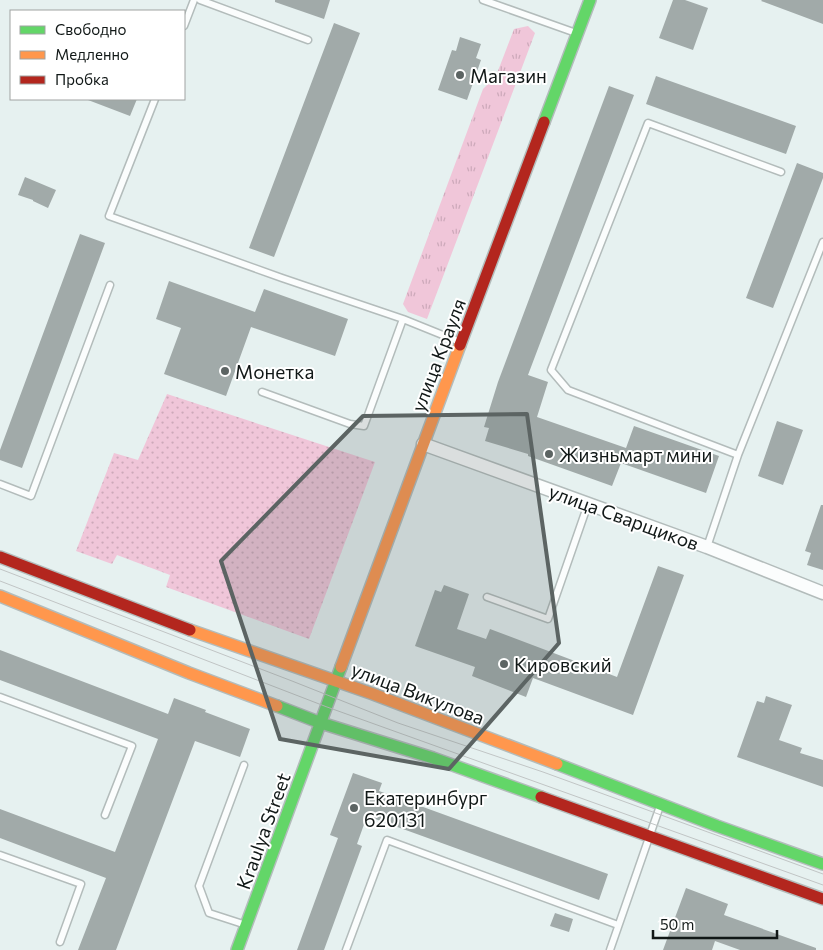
<svg xmlns="http://www.w3.org/2000/svg" width="823" height="950" font-family="Commissioner,sans-serif">
<style>
.grass{fill:url(#grass-tufts)}
.park{fill:url(#park-dots)}
.building{fill:#a1aaa9}
.lines{fill:none;stroke-linecap:round;stroke-linejoin:round}
.lane-casing{stroke:#b3bcbb;stroke-width:9}
.street-casing{stroke:#b3bcbb;stroke-width:15}
.fast-casing{stroke:#b3bcbb;stroke-width:14}
.slow-casing{stroke:#b3bcbb;stroke-width:14}
.jam-casing{stroke:#b3bcbb;stroke-width:14}
.lane{stroke:#fbfdfd;stroke-width:6}
.street{stroke:#fbfdfd;stroke-width:12}
.fast{stroke:#63d668;stroke-width:11}
.slow{stroke:#ff974d;stroke-width:11}
.jam{stroke:#b3261e;stroke-width:11}
.tram{stroke:#c1c5c5;stroke-width:1}
.marked{fill:#5c6463;fill-opacity:0.2;stroke:#5c6463;stroke-width:4;stroke-linejoin:round}
.poi-dot{fill:#5c6463;stroke:#fff;stroke-width:2}
.labels{text-anchor:middle;dominant-baseline:central;stroke-width:4;stroke-linejoin:round;paint-order:stroke}
.poi-label{font-size:19px;fill:#111817;stroke:#fff;text-anchor:start}
.street-label{font-size:19px;fill:#111817;stroke:#fff}
</style>
<defs>
<pattern id="grass-tufts" width="24" height="20" patternUnits="userSpaceOnUse" patternTransform="scale(1.25)"><rect width="24" height="20" fill="#f0c6d9"/><path d="M3 7l-1-3M5 7V3M7 7l1-3M15 17l-1-3M17 17v-4M19 17l1-3" fill="none" stroke="#cda9ba"/></pattern>
<pattern id="park-dots" width="8" height="8" patternUnits="userSpaceOnUse" patternTransform="scale(1.25)"><rect width="8" height="8" fill="#f0c6d9"/><path d="M2 2h.1M6 6h.1" fill="none" stroke="#cda9ba" stroke-width="1.8" stroke-linecap="round"/></pattern>
</defs>
<rect width="100%" height="100%" fill="#e6f1f0"/>
<path class="grass" d="M528,26L535,33L427,319L408,312L403,304L483,89L496,76L514,29Z"/>
<path class="park" d="M167,394L375,462L309,639L166,587L170,575L117,555L112,564L76,551L114,453L138,460Z"/>
<path class="building" d="M275,0H330L324,19L275,2Z
M673,0H685L708,8L693,50L659,38Z
M762,0H823V24L761,1Z
M334,23L360,33L274,257L249,248Z
M460,37L481,44L476,58L481,60L467,100L438,90L452,50L456,51Z
M656,76L796,126L786,154L646,104Z
M609,86L634,95L528,375L548,382L537,417L626,448L634,426L719,456L706,493L621,463L612,486L528,456V454L485,441L489,428L484,427L498,382Z
M88,99H137L130,116L88,100Z
M797,163L823,173V178L773,308L746,298Z
M25,177L56,190L48,208L33,201V200L18,195Z
M80,234L105,243L22,468L0,460V450Z
M169,281L255,312L264,289L348,319L335,356L251,327L226,396L164,374L181,328L156,319Z
M777,421L803,430L783,485L758,476Z
M821,505H823V570L807,565L811,553L805,551Z
M658,566L684,575L633,715L533,678L526,697L472,676L475,667L415,646L435,590L441,592L444,585L469,594L457,629L486,639L490,629L617,677Z
M0,650L168,714L174,698L206,710L205,712L250,729L240,757L195,741L116,950H78L106,878L0,838V809L115,852L158,739L0,680Z
M766,696L792,705L779,740L802,748L800,753L823,760V787L737,757L757,701L764,703Z
M353,773L382,783L379,791L608,874L599,900L367,816L357,844L362,846L324,950H297L338,838L330,835Z
M686,888L728,904L724,915L816,948V950H740L715,941L712,950H663Z
M555,913L573,919L569,932L550,926Z"/>
<g class="lines">
<defs>
<path id="lane" d="M200,0L308,40
M483,0L576,33
M184,26L194,0
M155,99L109,216L282,278L403,319L460,342
M262,392L350,424L364,426L403,319
M738,455L568,390L551,370L648,123L781,172
M0,484L31,496L110,285
M707,547L738,455L823,242
M487,597L548,619L588,504
M0,697L132,746L105,815
M0,855L81,884L60,942
M243,924L209,913L199,886L244,765
M346,950L387,840L618,925
M610,950L660,806"/>
<path id="street" d="M423,444L707,547L823,593"/>
<path id="fast" d="M544,122L590,0
M277,706L321,723L433,758L541,797
M557,764L717,826L823,864
M237,950L341,667"/>
<path id="slow" d="M0,596L189,673L277,706
M190,630L373,694L557,764
M341,667L460,345"/>
<path id="jam" d="M460,345L544,122
M0,557L190,630
M541,797L823,899"/>
</defs>
<use href="#lane" class="lane-casing"/>
<use href="#street" class="street-casing"/>
<use href="#fast" class="fast-casing"/>
<use href="#slow" class="slow-casing"/>
<use href="#jam" class="jam-casing"/>
<use href="#lane" class="lane"/>
<use href="#street" class="street"/>
<use href="#fast" class="fast"/>
<use href="#slow" class="slow"/>
<use href="#jam" class="jam"/>
<path class="tram" d="M0,569L292,681L398,723L543,772L823,874
M0,581L327,707L823,885"/>
</g>
<path class="marked" d="M527,414L559,643L449,769L280,739L221,561L363,416Z"/>
<g class="poi-dot">
<circle cx="460" cy="75" r="5"/>
<circle cx="225" cy="371" r="5"/>
<circle cx="549" cy="454" r="5"/>
<circle cx="504" cy="664" r="5"/>
<circle cx="354" cy="808" r="5"/>
</g>
<g class="labels">
<g class="poi-label">
<text x="470" y="75">Магазин</text>
<text x="235" y="371">Монетка</text>
<text x="559" y="454">Жизньмарт мини</text>
<text x="514" y="664">Кировский</text>
<text x="364" y="797">Екатеринбург<tspan x="364" dy="22">620131</tspan></text>
</g>
<g class="street-label">
<text transform="translate(438 355) rotate(-69)">улица Крауля</text>
<text transform="translate(624 517) rotate(20)">улица Сварщиков</text>
<text transform="translate(418 693) rotate(21)">улица Викулова</text>
<text transform="translate(263 831) rotate(-70)">Kraulya Street</text>
</g>
</g>
<rect x="10" y="10" width="175" height="90" fill="#ffffff" stroke="#a0a3a2"/>
<rect x="20" y="26" width="25" height="8" fill="#63d668" stroke="#a0a3a2"/>
<text x="55" y="35" font-size="15" fill="#111817">Свободно</text>
<rect x="20" y="51" width="25" height="8" fill="#ff974d" stroke="#a0a3a2"/>
<text x="55" y="60" font-size="15" fill="#111817">Медленно</text>
<rect x="20" y="76" width="25" height="8" fill="#b3261e" stroke="#a0a3a2"/>
<text x="55" y="85" font-size="15" fill="#111817">Пробка</text>
<path d="M653 930v8h124v-8" fill="none" stroke="#111817" stroke-width="2.5"/>
<text x="660" y="930" font-size="15" fill="#111817" stroke="#ffffff" stroke-width="4" paint-order="stroke">50 m</text>
</svg>
